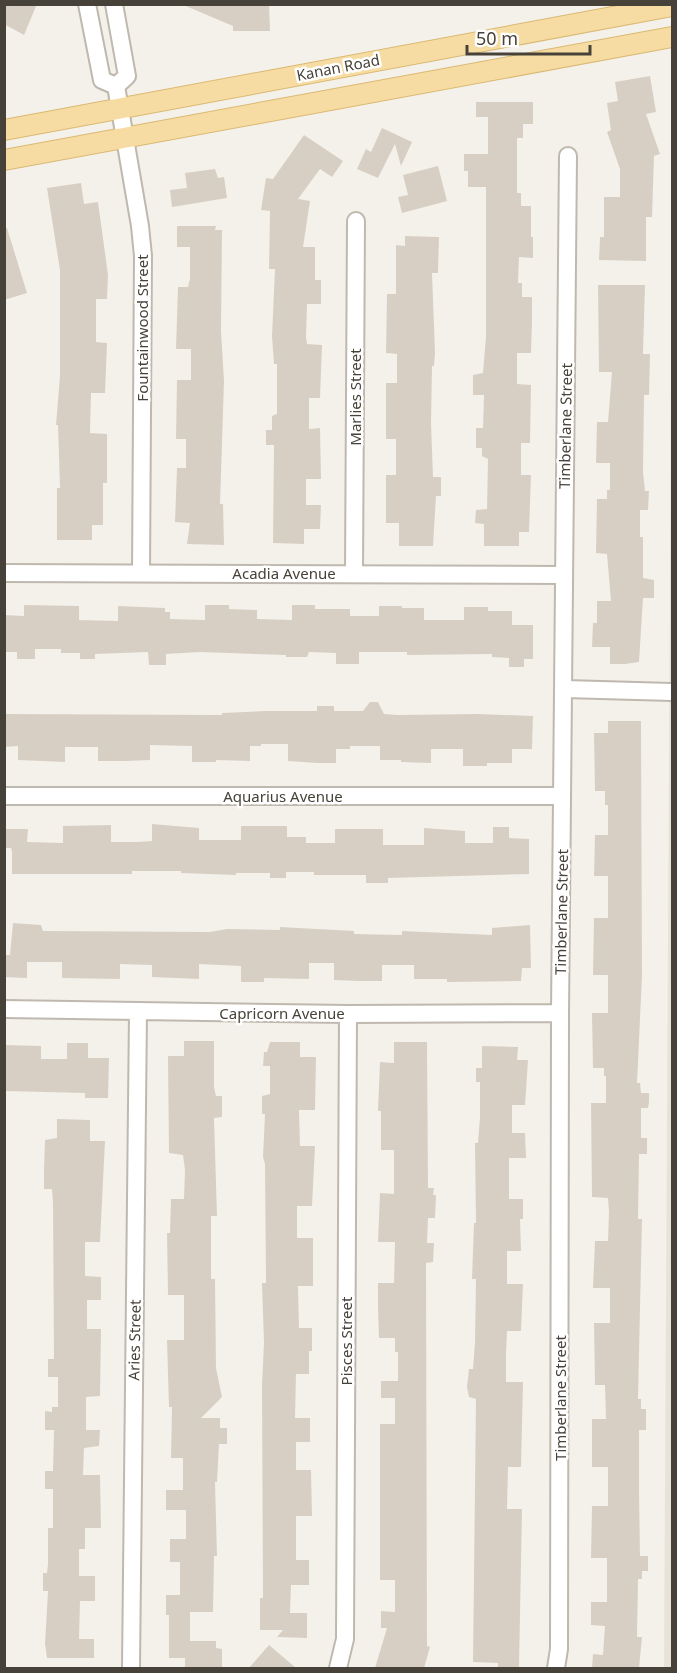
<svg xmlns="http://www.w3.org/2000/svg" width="677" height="1673" font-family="'Noto Sans',sans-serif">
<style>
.residential{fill:#e7e3d9}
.building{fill:#d8cfc4}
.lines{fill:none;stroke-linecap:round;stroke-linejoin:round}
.minor-casing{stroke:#bfb8ae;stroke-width:20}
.major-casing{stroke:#dab972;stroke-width:22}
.minor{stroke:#fff;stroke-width:16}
.major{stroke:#f6dca2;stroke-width:20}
.labels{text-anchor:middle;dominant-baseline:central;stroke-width:5;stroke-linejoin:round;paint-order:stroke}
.street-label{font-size:15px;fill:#474239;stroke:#fff}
</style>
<rect width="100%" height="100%" fill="#f4f1eb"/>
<path class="residential" d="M672,207V1668H664Z"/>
<path class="building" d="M4,4H37L24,35L4,24Z
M181,4H269L270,31H233V26Z
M650,76L656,112L646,114L660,154L654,156L652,217H646V261L599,260L600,237H604V197H620V169L607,132L611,130L607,103L618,101L615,82Z
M476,102H533V124H523V138H517V193H521V206H531V237H533V258L519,257L518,283H522V297H532V321L531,353H517V384L531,385L530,443H521V475H531L529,532H519V546H484V524L475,523L476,510L487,509L488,459L482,456V448H476V428H483L484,395H473V375L483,373L486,336V187H468V171H464V154H488V117H476Z
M382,128L412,142L401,166L395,144L378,178L357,169L366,149L371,152Z
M304,135L343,161L332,177L320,169L298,199L310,201L303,247H315V280H321V304H307L306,337L307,344L322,345L320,398H309V429L320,428L321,479H306V505H321L320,529H304V544L273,543L274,445H266V430H272V416L277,414V364H274L272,336L275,269H269L270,211L261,210L266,178L273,179Z
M438,166L447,201L402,213L398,197L408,195L403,175Z
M215,169L218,178L224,177L227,198L172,207L170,190L187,188L185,173Z
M81,183L84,204L98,202L108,275L107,299H96V342L107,343L105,393H91L90,433L107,434V483H103V525H92V540H57V488H60L58,425H56L60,376V270L47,188Z
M177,226H216L215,230H222L221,331L224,381L220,504H223L224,545L187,544L190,523L175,522L177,468H186V439H176L177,380H191V349H176L178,287H188L190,279V247H177Z
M4,228H7L27,293L4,300Z
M405,236L439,237L438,273H432L435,353L434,366H432L431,423L433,477H441V496H436L433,546H399V523H386V475H396V439H386V383H397V354L386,353L387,294H396V245L405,246Z
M598,285H645L643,354H650L649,395H644L643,472L645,491H649L648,510H640V537H643V578L654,580V598H643L639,662L625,664H610V647H592L593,623H597V601H611L607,554L596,553L597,499H607V490H610V463H596L597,422H608L612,372H599Z
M24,605L79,606V620L118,621V606L165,608V612H170V619L205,620V605H229V609L257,610V619L292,620V605H315V609H350V616H379V606H402V608H424V620H464V607H488V611H512V625H533V659H524V667H509V658L492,657V654L407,655V652H359V664H336V653L309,652L307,657H286V655L200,652L166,654V665H149L148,652L95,654V659H80V653H61V649H35V659H17V652H4V615L24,616Z
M370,702H378L384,714L397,715L478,714L533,716L532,749H512V763H487V766H463V749H431V763L401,762V760H380V746H350V749H336V763H318L288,761V744H261V746H250V761L216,760V762H192V746L150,745V760L126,761H98V747H65V762L18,760V746L4,747V714L222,715V713L266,711H317V706H334V711H363Z
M608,721H641L642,976L637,1083H640L641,1093H649V1102L648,1108H641V1138H647V1154H639L638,1219H642L638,1399H641V1409H646V1430H639V1491L640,1556H648V1571H642V1579H638L637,1637H642L639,1668H592L593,1654L603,1655L605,1626L591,1625V1602H607V1558H591L592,1506H608V1467H592V1419H606L605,1385H595L594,1323H610V1288H593L595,1241H608L609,1212L608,1198L592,1197L591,1103H606V1076H604V1068H593L592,1013H608V975H593L594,918H608V876H594L595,835H608V805H605V791H595L594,733H608Z
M152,824L199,828V840H241V826H287V837H306V843H335V829H383V845H424V828L465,831V843H493V827H509V838L529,839V874L388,878V883H366V875H314V872H286V878H270V873H236V875L181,873V871H132V874H12V851L11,848H5V829H28L27,842L63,843V826L111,825V842H137L152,841Z
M13,923L41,925L43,931L210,932L227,929L280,930V927L354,931V934L402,935V931L492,935V928L530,925L531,968H522L521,981L447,982V979H414V965H382V981H358L334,980V963H309V979L264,978V982H241V966L199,964V979L152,977V965L120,964V979L62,978V962H27V978L4,977V955H10Z
M184,1041H214V1087L216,1096H222V1117L214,1118L217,1216H211V1279H215L216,1368L222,1397L201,1418H220V1428H227V1444H219L217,1482H215L217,1556H214L213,1612H190V1641H216V1648L222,1649V1668H185V1658H169V1615H166V1595H180V1562H170V1539H186V1510H166V1490H183V1458H171L172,1407H169L167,1340H184V1295H168L167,1233H170L171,1199H184L185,1170L183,1155L169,1153L168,1056H184Z
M270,1042H300V1057H316L315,1110H299L300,1146H315L312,1206H297V1238H313V1286H298L299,1328H312V1351H309V1374H296L295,1418H310V1442H296V1470H311L312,1516H296V1560H309V1585H291L290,1613H307V1638L277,1637L283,1630H260V1598H263L262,1385L264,1343L262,1283H266L265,1164L263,1157L265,1114H262V1096L270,1094V1066H263L264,1052H267Z
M394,1042H427L428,1188H434L433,1195H436L435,1218H428L427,1243H434L433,1262L426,1263L427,1646L430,1647L424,1668H375L387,1628H381V1611L395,1612V1580H380V1424H395V1398H381V1381H398V1352H395V1338H379L378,1307V1283H394L395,1242H378L380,1193L394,1194V1150H381V1111H378L380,1062L394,1063Z
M67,1043H88V1058H109L108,1098H85V1093L4,1091V1045L41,1046V1059H67Z
M482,1046L518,1047L517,1060H528L525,1105H512V1133H525L526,1158H509V1199H523V1219H520L521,1251H507V1284H523L521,1331H507L506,1354V1382H523L521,1467H508L507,1509H522L519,1668H498V1663L473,1662L476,1399L469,1397L467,1387L469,1369H473L475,1342L476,1279H472L474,1223H476L475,1143H478L480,1117V1082H476V1068H482Z
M57,1119L90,1120V1141H105L100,1242H85V1276L101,1277V1300H87V1329H101L100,1396L86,1397V1430H100L99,1446L84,1448L83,1475H100L101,1528H85V1549H79V1576H95V1601H80L79,1639H94V1658H47L45,1644L48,1591H43V1573H47L48,1564V1528H53V1489H45V1471H53L54,1430H45V1411L52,1412V1407H58V1377H48V1359H54L53,1203L52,1189H44V1170L45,1140L57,1138Z
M269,1645L296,1668H249Z"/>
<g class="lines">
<defs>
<path id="minor" d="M87,4L102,80L116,86
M114,4L127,76L116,86
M116,86L140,226L143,256L141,573
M4,573L564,575
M354,573L356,221
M565,689L672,692
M4,796H562
M4,1009L348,1014L560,1013
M131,1668L138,1012
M338,1668L345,1639L348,1014
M556,1668L559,1649L560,1013L568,156"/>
<path id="major" d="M4,130L672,6
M4,160L672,37"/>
</defs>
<use href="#minor" class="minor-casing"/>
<use href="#major" class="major-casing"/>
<use href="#minor" class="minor"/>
<use href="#major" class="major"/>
</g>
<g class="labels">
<g class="street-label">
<text transform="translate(338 67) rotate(-11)">Kanan Road</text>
<text transform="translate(142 328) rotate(-90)">Fountainwood Street</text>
<text transform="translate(355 397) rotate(-90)">Marlies Street</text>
<text transform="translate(565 426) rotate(-89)">Timberlane Street</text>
<text x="284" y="573">Acadia Avenue</text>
<text x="283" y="796">Aquarius Avenue</text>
<text transform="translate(561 912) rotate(-89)">Timberlane Street</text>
<text x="282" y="1013">Capricorn Avenue</text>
<text transform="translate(134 1340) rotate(-89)">Aries Street</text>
<text transform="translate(346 1341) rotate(-90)">Pisces Street</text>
<text transform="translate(560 1398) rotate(-90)">Timberlane Street</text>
</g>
</g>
<rect width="677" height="1673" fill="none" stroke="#474239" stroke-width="12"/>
<path d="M467 45v9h123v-9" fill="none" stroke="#474239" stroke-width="3"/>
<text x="476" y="45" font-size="18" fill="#474239" stroke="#ffffff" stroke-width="4.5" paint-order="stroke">50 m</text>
</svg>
